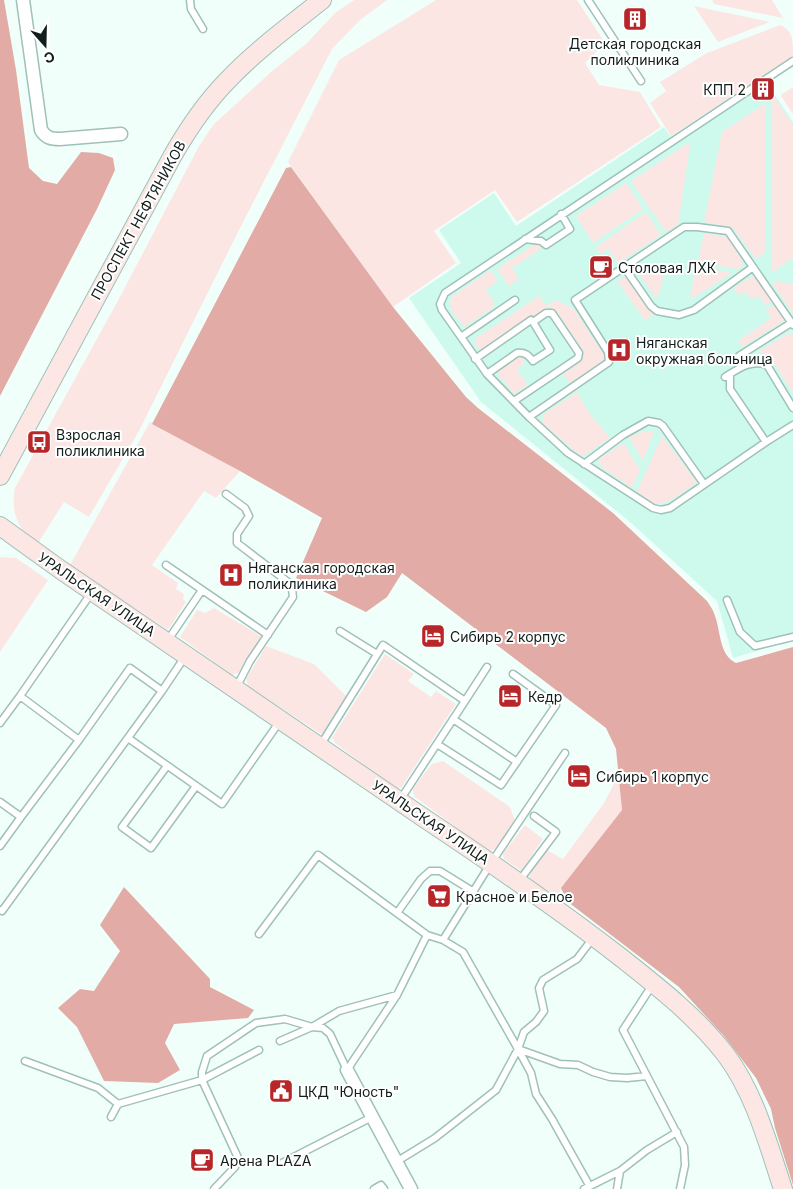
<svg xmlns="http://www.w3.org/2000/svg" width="793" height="1189" font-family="Inter,sans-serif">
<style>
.built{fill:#cdfaed}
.green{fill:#fbe6e4}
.forest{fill:#e2aba5}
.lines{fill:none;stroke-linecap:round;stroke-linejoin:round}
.lane-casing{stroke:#9fc1b8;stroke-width:9}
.street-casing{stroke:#9fc1b8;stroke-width:15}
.secondary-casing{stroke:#9fc1b8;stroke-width:20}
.lane{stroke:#fff;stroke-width:6}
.street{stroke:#fff;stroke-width:12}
.secondary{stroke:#fde7e5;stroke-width:18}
.labels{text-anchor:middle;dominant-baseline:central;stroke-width:4;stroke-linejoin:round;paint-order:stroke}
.poi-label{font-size:14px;fill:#111e1b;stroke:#fff;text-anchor:start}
.street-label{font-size:14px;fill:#111e1b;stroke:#fff}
</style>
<rect width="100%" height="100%" fill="#f1fffb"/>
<path class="built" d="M762,76L793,122V640L733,658L717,601L629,521L481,402L409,298L461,263L439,230L494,193L516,226L664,127L671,137Z"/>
<path class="green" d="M354,0H387L360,20L332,49L238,232L139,431L89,517L64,502L37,545C18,531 10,511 15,488L121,295L199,146L214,124L271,72L307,43L335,13Z
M436,0H577L605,43L585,63L599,85L640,92L661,127L517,222L495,190L434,231L456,263L393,307L288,162L339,60Z
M712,0H772L783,18L714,4Z
M694,6L770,22L718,42Z
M780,25C793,30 793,40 793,56L671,136L650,103L666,91L660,82L707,53Z
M793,87V114L781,96L782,94Z
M774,97L793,125V258L771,273V99Z
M766,103V251L756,259L732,227L704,222L722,132Z
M688,143L690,145L678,225L666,232L631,181Z
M626,183L643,209L593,243L576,216Z
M646,212L661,235L618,263L608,249L601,254L595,248Z
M704,233L727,237L743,262L741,267L737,269L698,262Z
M538,242L545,246L512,268L519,279L509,286L497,269Z
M641,264L665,269L659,295L655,297L638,272V268Z
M696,266L732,273L693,298H690Z
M491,270L498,281L485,290L494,301V307L464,327C456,316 446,309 452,296Z
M753,276L758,277L774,300L766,305L759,296L751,299L746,292L739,295L733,288Z
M626,277L653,315L645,320L617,281Z
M774,281L793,284V314L772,283Z
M539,296L546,306L556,300L574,309L604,355L602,363L570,383L563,374L582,361L584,352L555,309L548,307L481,353L475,343L476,338Z
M777,303L788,318L742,347L738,341L771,318L766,310Z
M789,333L793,335V393L770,357L759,351Z
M519,353L525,362L517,370L528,385L514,394L495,370Z
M577,392L587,410L610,438L582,457L542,423L544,414Z
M150,422L153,424L240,471L216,498L204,491L152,565L178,583L176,589L184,594L183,599L186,602L168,630L70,565Z
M645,431L654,432L643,461L629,437Z
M662,436L697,482C687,489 664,509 652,503C647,500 642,495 637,491Z
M624,443L640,470L632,488L600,466L598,461L603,456Z
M0,557L16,558L48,580L0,652Z
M214,608L261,636L238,673L232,675L180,637L197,610L205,613Z
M266,646L314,664L346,696L327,731L321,734L248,686L246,679Z
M385,654L414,674L408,681L431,697L436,691L456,704L401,788H395L335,743L332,738Z
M443,761L510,807L515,821L497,848L489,851L415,797L413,792V788L432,764Z
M619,774L622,810L557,895L552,896L529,877L531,872L547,850L563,859L604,803Z
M525,825L543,839L521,871L504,859L503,853Z"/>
<path class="forest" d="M0,0H4L16,70L29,168L43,181L57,184L81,152L99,153L113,158L115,170L97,209L0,396Z
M291,167L393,307L466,397L478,408L613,513L707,601C710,606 714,611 715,616C721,632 719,655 736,663L793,647V1185L775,1128L771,1109L756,1078L724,1036L679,987L568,902L561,888L622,810L616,749L606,728L402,573L387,597L366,612L296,578L322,518L240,471L152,424L286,168Z
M124,887L210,979V987L254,1010L248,1018L174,1024L165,1043L180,1070L158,1083L104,1081L77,1027L58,1008L80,989L94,991L120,951L100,925Z"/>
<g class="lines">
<defs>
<path id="lane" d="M190,0L191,9L203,29
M588,0L641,81
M793,61L445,293L440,304L442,310L487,374L529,417L568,453L653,508L661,510L670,508L766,442L793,425
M525,239L541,241L546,245L570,229L561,214
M624,267L651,306L657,311L679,315L694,310L753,267
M461,337L515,300
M739,356L791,323
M475,359L531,320L533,322L546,313H552L579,353L578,358L514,401
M487,374L517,353C525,352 528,355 533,361L550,350L533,322
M529,417L609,362L608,352L575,300L684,227H697L728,231L793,325
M766,442L730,389V377H725C738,369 751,359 767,365L793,408
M584,464L623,435L648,421L659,423L663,426L704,484
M226,494L245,508L249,516L237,534V543L288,582L292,589L293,597L250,661L236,688
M166,565L268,635
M727,600L740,632L755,646L793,637
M340,631L377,654
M168,640L202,590
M162,691L186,655
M20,696L92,592
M465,701L487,667
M453,719L517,762
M0,723L20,696L79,740L21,817
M128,738L222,804L280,721
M437,744L501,785L556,705L513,674
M320,746L383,645L465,701L400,800
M167,766L122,827L151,848L196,786
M0,802L21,817L0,846
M519,881L556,832L534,816
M0,910L2,911L162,691L130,668L79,740
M397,913L421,879L430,871H440L474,892
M259,934L318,855L427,935L443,940L463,952L518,1049L560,1064L578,1065L593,1072L610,1077L627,1078L647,1076
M443,940L491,863L565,753
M653,984L623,1030L684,1147L685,1165L680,1189
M280,1041L312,1027L339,1011L397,995
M25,1061L98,1088L118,1104
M347,1070L397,995L427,935
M111,1117L118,1104L202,1080L259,1050
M396,1162L435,1138L496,1090L518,1049
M282,1163L372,1117
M589,1185L552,1119L536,1094L531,1073L518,1049L524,1032L536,1022L544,1011L539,988L543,980L577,959L593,938
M214,1189L235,1167L239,1160L202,1080V1072L207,1056L256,1023L285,1019L312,1027L323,1028L330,1034L347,1070
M374,1189L381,1185L384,1189
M584,1189L620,1171L647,1150L677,1132
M617,1189L620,1171"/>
<path id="street" d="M23,0L41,130C46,138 51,139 60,139L121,134
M347,1070L411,1189"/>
<path id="secondary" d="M0,476L173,155C188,129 204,105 225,83C254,52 289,26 322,0
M0,526L61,570C183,652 303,736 424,818C490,862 556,907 619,956C657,986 696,1016 726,1055C755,1094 768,1144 783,1189"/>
</defs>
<use href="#lane" class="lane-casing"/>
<use href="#street" class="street-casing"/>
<use href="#secondary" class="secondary-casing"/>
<use href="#lane" class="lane"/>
<use href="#street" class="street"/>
<use href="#secondary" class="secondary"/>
</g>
<defs>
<symbol id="building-square" viewBox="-11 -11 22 22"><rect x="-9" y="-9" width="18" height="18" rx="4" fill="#b7272a" stroke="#fff"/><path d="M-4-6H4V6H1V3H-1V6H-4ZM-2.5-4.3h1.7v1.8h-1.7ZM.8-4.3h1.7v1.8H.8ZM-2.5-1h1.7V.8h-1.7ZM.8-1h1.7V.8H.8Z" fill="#fff"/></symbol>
<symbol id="cafe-square" viewBox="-11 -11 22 22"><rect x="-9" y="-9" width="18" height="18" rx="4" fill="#b7272a" stroke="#fff"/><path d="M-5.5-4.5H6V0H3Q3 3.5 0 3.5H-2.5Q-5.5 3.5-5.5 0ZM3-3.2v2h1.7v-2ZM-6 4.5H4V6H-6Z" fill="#fff"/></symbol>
<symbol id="hospital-square" viewBox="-11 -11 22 22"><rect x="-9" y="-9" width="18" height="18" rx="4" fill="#b7272a" stroke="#fff"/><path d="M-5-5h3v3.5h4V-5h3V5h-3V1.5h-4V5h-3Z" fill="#fff"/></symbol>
<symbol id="bus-square" viewBox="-11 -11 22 22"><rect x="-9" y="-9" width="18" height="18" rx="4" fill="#b7272a" stroke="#fff"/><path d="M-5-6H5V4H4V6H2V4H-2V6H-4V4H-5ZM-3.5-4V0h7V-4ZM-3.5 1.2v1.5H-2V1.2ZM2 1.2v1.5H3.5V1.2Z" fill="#fff"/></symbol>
<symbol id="hotel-square" viewBox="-11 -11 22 22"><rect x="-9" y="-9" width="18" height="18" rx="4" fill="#b7272a" stroke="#fff"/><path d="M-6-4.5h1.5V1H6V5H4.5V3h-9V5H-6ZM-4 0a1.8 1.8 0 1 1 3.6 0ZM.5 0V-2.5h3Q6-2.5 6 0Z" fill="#fff"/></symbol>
<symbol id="supermarket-square" viewBox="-11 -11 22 22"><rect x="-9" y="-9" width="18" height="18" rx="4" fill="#b7272a" stroke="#fff"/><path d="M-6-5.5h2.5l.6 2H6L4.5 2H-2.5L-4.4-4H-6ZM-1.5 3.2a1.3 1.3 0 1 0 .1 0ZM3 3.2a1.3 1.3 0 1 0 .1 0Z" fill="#fff"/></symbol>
<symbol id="civic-square" viewBox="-11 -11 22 22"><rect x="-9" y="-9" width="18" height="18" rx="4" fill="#b7272a" stroke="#fff"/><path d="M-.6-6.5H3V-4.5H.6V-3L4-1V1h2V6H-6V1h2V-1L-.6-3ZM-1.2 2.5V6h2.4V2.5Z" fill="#fff"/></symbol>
</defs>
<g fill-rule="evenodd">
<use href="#building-square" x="621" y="5" width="28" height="28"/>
<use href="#building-square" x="749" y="75" width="28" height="28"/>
<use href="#cafe-square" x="587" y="253" width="28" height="28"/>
<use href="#hospital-square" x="605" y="336" width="28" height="28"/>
<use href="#bus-square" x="25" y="428" width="28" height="28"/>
<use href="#hospital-square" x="217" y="561" width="28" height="28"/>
<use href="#hotel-square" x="419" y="622" width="28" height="28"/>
<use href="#hotel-square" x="496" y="682" width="28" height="28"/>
<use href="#hotel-square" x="565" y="762" width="28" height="28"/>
<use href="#supermarket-square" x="425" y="882" width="28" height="28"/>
<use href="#civic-square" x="267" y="1077" width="28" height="28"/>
<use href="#cafe-square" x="188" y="1146" width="28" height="28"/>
</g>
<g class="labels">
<g class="poi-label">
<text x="635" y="43" text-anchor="middle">Детская городская<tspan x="635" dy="16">поликлиника</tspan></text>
<text x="746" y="89" text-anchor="end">КПП 2</text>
<text x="618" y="267">Столовая ЛХК</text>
<text x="636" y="342">Няганская<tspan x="636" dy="16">окружная больница</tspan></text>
<text x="56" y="434">Взрослая<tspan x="56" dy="16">поликлиника</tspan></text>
<text x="248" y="567">Няганская городская<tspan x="248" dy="16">поликлиника</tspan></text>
<text x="450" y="636">Сибирь 2 корпус</text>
<text x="528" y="696">Кедр</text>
<text x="596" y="776">Сибирь 1 корпус</text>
<text x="456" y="896">Красное и Белое</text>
<text x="298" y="1091">ЦКД "Юность"</text>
<text x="220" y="1160">Арена PLAZA</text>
</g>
<g class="street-label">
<text transform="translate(138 220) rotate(-61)">ПРОСПЕКТ НЕФТЯНИКОВ</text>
<text transform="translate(97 594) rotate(34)">УРАЛЬСКАЯ УЛИЦА</text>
<text transform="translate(431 822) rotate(34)">УРАЛЬСКАЯ УЛИЦА</text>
</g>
</g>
<g transform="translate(45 45) rotate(160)" stroke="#ffffff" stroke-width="4" paint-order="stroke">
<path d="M0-4L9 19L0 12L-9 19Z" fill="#111e1b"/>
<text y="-8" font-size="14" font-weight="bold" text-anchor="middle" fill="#111e1b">С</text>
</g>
</svg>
